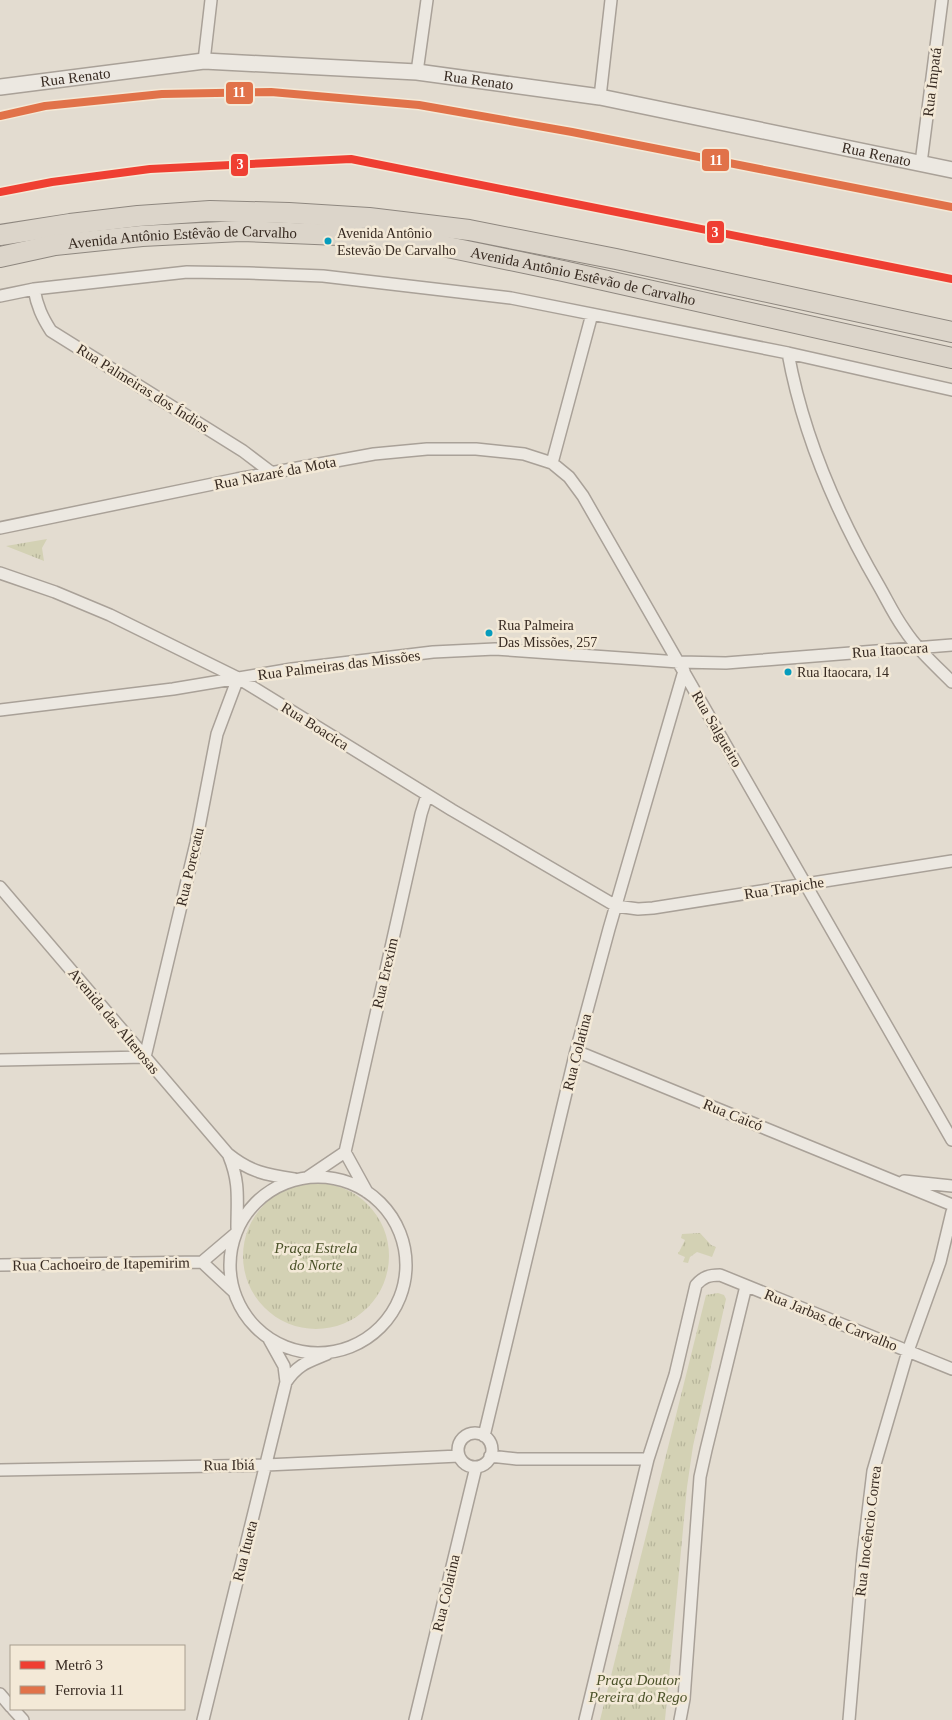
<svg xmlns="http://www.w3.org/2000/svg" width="952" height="1720" font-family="Georgia,serif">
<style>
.park{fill:url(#park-tufts)}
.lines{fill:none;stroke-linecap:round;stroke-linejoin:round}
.minor-casing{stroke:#a9a198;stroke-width:14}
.tertiary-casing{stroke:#a9a198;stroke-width:18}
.trunk-casing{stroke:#8e877f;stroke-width:22}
.minor{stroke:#ece8e1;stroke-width:11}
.tertiary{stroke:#ece8e1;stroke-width:15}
.trunk{stroke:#dcd5ca;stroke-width:20}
.rail-1-casing{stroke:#f3e9d7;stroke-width:11}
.rail-1{stroke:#e17249;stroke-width:8}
.metro-1-casing{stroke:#f3e9d7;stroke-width:11}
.metro-1{stroke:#ef3f32;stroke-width:8}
.bus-dot{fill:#069cbd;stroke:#f3e9d7;stroke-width:2}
.labels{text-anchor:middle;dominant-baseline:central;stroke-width:5;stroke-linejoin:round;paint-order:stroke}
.bus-label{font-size:14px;fill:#372a21;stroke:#f3e9d7;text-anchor:start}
.street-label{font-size:15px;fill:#372a21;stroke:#f3e9d7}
.park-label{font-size:15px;font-style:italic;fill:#4b5229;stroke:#f3e9d7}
.line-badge{stroke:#f3e9d7;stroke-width:2}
.badge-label{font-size:14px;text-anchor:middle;font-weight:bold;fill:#fff}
</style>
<defs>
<pattern id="park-tufts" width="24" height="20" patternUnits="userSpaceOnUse" patternTransform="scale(1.25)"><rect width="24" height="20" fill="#d3d1b4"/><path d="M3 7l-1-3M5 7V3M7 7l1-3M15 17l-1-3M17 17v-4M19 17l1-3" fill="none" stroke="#b6b49a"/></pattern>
</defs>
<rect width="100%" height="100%" fill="#e3dcd0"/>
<path class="park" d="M47,539L42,548L44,561L6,546Z
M243 1256a73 73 0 1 1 146 0a73 73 0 1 1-146 0Z
M700,1233L711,1245L716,1247L712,1257L697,1252L690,1257L688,1263L683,1262L685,1257L678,1254V1252H679L685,1240L681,1238L682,1234Z
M718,1293L724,1295L726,1299L693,1446L687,1487L665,1720H600L706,1295Z"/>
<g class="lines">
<defs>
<path id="minor" d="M204,61L211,0
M417,72L427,0
M600,97L611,0
M921,163L942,0
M34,289C37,306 42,317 51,331L243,451L272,473
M0,296L34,289L187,272L249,273L323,276L511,298L788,353L952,390
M788,353C803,435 837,514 879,586C887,600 894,615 904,629C917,649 935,665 952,682
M552,463L592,314
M0,528L237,479L374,454L427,449H476L524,454L552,463L569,477L583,496L952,1140
M0,573L55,592L110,615L238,678L452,810L616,906L638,909L653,908L952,861
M0,710L173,689L292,669L433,652L495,649L679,662L726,663L952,645
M0,887L228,1154C250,1172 267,1175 294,1179
M576,1051L950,1204
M0,1060L145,1057L196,843L217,734L238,678
M345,1152L367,1192
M229,1156C240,1183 237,1199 237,1228
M308,1177L345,1152L421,814L427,795
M230 1265a88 88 0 1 1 176 0a88 88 0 1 1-176 0Z
M904,1181L952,1186
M202,1262L234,1292
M0,1265L202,1262L235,1234
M286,1382C298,1364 308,1362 327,1354
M458 1450a17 17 0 1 1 34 0a17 17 0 1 1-34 0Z
M484,1436L576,1051L609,929L684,671
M490,1456L517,1459H648
M0,1470L266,1465L459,1456
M0,1694L11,1707
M13,1709L23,1720
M203,1720L286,1382L284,1366L269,1339
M415,1720L476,1467
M585,1720L648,1459L675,1375L696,1285C703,1277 709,1275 720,1275L952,1369
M680,1720L684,1699L700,1477L706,1450L746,1286
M849,1720L863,1554L873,1471L908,1351L940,1262L952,1212"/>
<g id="tertiary">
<path id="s1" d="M0,87L204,61L417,72L600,97L952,170"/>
</g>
<g id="trunk">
<path d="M0,235L70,224L138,216L210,211L289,213L369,218L469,230L616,259L952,332"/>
<path id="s2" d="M0,257L55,245L142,236L241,231L339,235L433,244L563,271L952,358"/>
</g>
</defs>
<use href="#minor" class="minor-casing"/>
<use href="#tertiary" class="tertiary-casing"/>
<use href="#trunk" class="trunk-casing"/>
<use href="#minor" class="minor"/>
<use href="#tertiary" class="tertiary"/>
<use href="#trunk" class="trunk"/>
<defs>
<path id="rail-1" d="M0,116L45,106L162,94L271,92L419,105L572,132L952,207"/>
</defs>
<use href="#rail-1" class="rail-1-casing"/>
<use href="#rail-1" class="rail-1"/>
<defs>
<path id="metro-1" d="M0,192L52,182L150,169L351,159L952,279"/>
</defs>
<use href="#metro-1" class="metro-1-casing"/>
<use href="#metro-1" class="metro-1"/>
</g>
<g class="bus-dot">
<circle cx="328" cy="241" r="4.5"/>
<circle cx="489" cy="633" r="4.5"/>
<circle cx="788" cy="672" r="4.5"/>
</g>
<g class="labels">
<g class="bus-label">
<text x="337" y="233">Avenida Antônio<tspan x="337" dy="17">Estevão De Carvalho</tspan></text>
<text x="498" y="625">Rua Palmeira<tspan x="498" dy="17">Das Missões, 257</tspan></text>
<text x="797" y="672">Rua Itaocara, 14</text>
</g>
<g class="street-label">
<text stroke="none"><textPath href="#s1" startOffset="76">Rua Renato</textPath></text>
<text stroke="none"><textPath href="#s1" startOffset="481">Rua Renato</textPath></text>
<text transform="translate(932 82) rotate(-83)">Rua Impatá</text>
<text stroke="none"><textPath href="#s1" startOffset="886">Rua Renato</textPath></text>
<text stroke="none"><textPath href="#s2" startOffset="184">Avenida Antônio Estêvão de Carvalho</textPath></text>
<text stroke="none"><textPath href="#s2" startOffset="589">Avenida Antônio Estêvão de Carvalho</textPath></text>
<text transform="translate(143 388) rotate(32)">Rua Palmeiras dos Índios</text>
<text transform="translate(275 473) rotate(-11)">Rua Nazaré da Mota</text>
<text transform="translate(890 650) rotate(-4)">Rua Itaocara</text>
<text transform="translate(339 665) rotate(-7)">Rua Palmeiras das Missões</text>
<text transform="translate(315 726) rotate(32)">Rua Boacica</text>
<text transform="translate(717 729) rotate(60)">Rua Salgueiro</text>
<text transform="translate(190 867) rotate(-77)">Rua Porecatu</text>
<text transform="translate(784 888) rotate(-9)">Rua Trapiche</text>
<text transform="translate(385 973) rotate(-77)">Rua Erexim</text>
<text transform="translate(114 1021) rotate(50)">Avenida das Alterosas</text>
<text transform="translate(577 1052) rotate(-76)">Rua Colatina</text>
<text transform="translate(733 1115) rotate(22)">Rua Caicó</text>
<text transform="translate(101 1264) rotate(-1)">Rua Cachoeiro de Itapemirim</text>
<text transform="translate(831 1320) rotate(22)">Rua Jarbas de Carvalho</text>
<text transform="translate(229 1465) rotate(-1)">Rua Ibiá</text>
<text transform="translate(868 1531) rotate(-83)">Rua Inocêncio Correa</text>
<text transform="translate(245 1551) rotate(-76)">Rua Itueta</text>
<text transform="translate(446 1593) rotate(-77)">Rua Colatina</text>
</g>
<g class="park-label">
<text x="316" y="1248">Praça Estrela<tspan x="316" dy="17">do Norte</tspan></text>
<text x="638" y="1680">Praça Doutor<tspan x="638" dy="17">Pereira do Rego</tspan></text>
</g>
</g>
<g class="line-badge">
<rect x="225" y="81" width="29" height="24" rx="5" fill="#e17249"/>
<rect x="701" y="148" width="29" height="24" rx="5" fill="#e17249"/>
<rect x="230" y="153" width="19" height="24" rx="5" fill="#ef3f32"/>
<rect x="706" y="220" width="19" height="24" rx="5" fill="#ef3f32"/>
</g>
<g class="badge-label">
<text x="239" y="97">11</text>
<text x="716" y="165">11</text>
<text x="240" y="169">3</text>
<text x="715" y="237">3</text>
</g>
<rect x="10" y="1645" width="175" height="65" fill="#f3e9d7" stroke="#a89d8e"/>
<rect x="20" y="1661" width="25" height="8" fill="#ef3f32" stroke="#a89d8e"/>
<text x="55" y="1670" font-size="15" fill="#372a21">Metrô 3</text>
<rect x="20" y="1686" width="25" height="8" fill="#e17249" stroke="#a89d8e"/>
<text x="55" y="1695" font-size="15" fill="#372a21">Ferrovia 11</text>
</svg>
